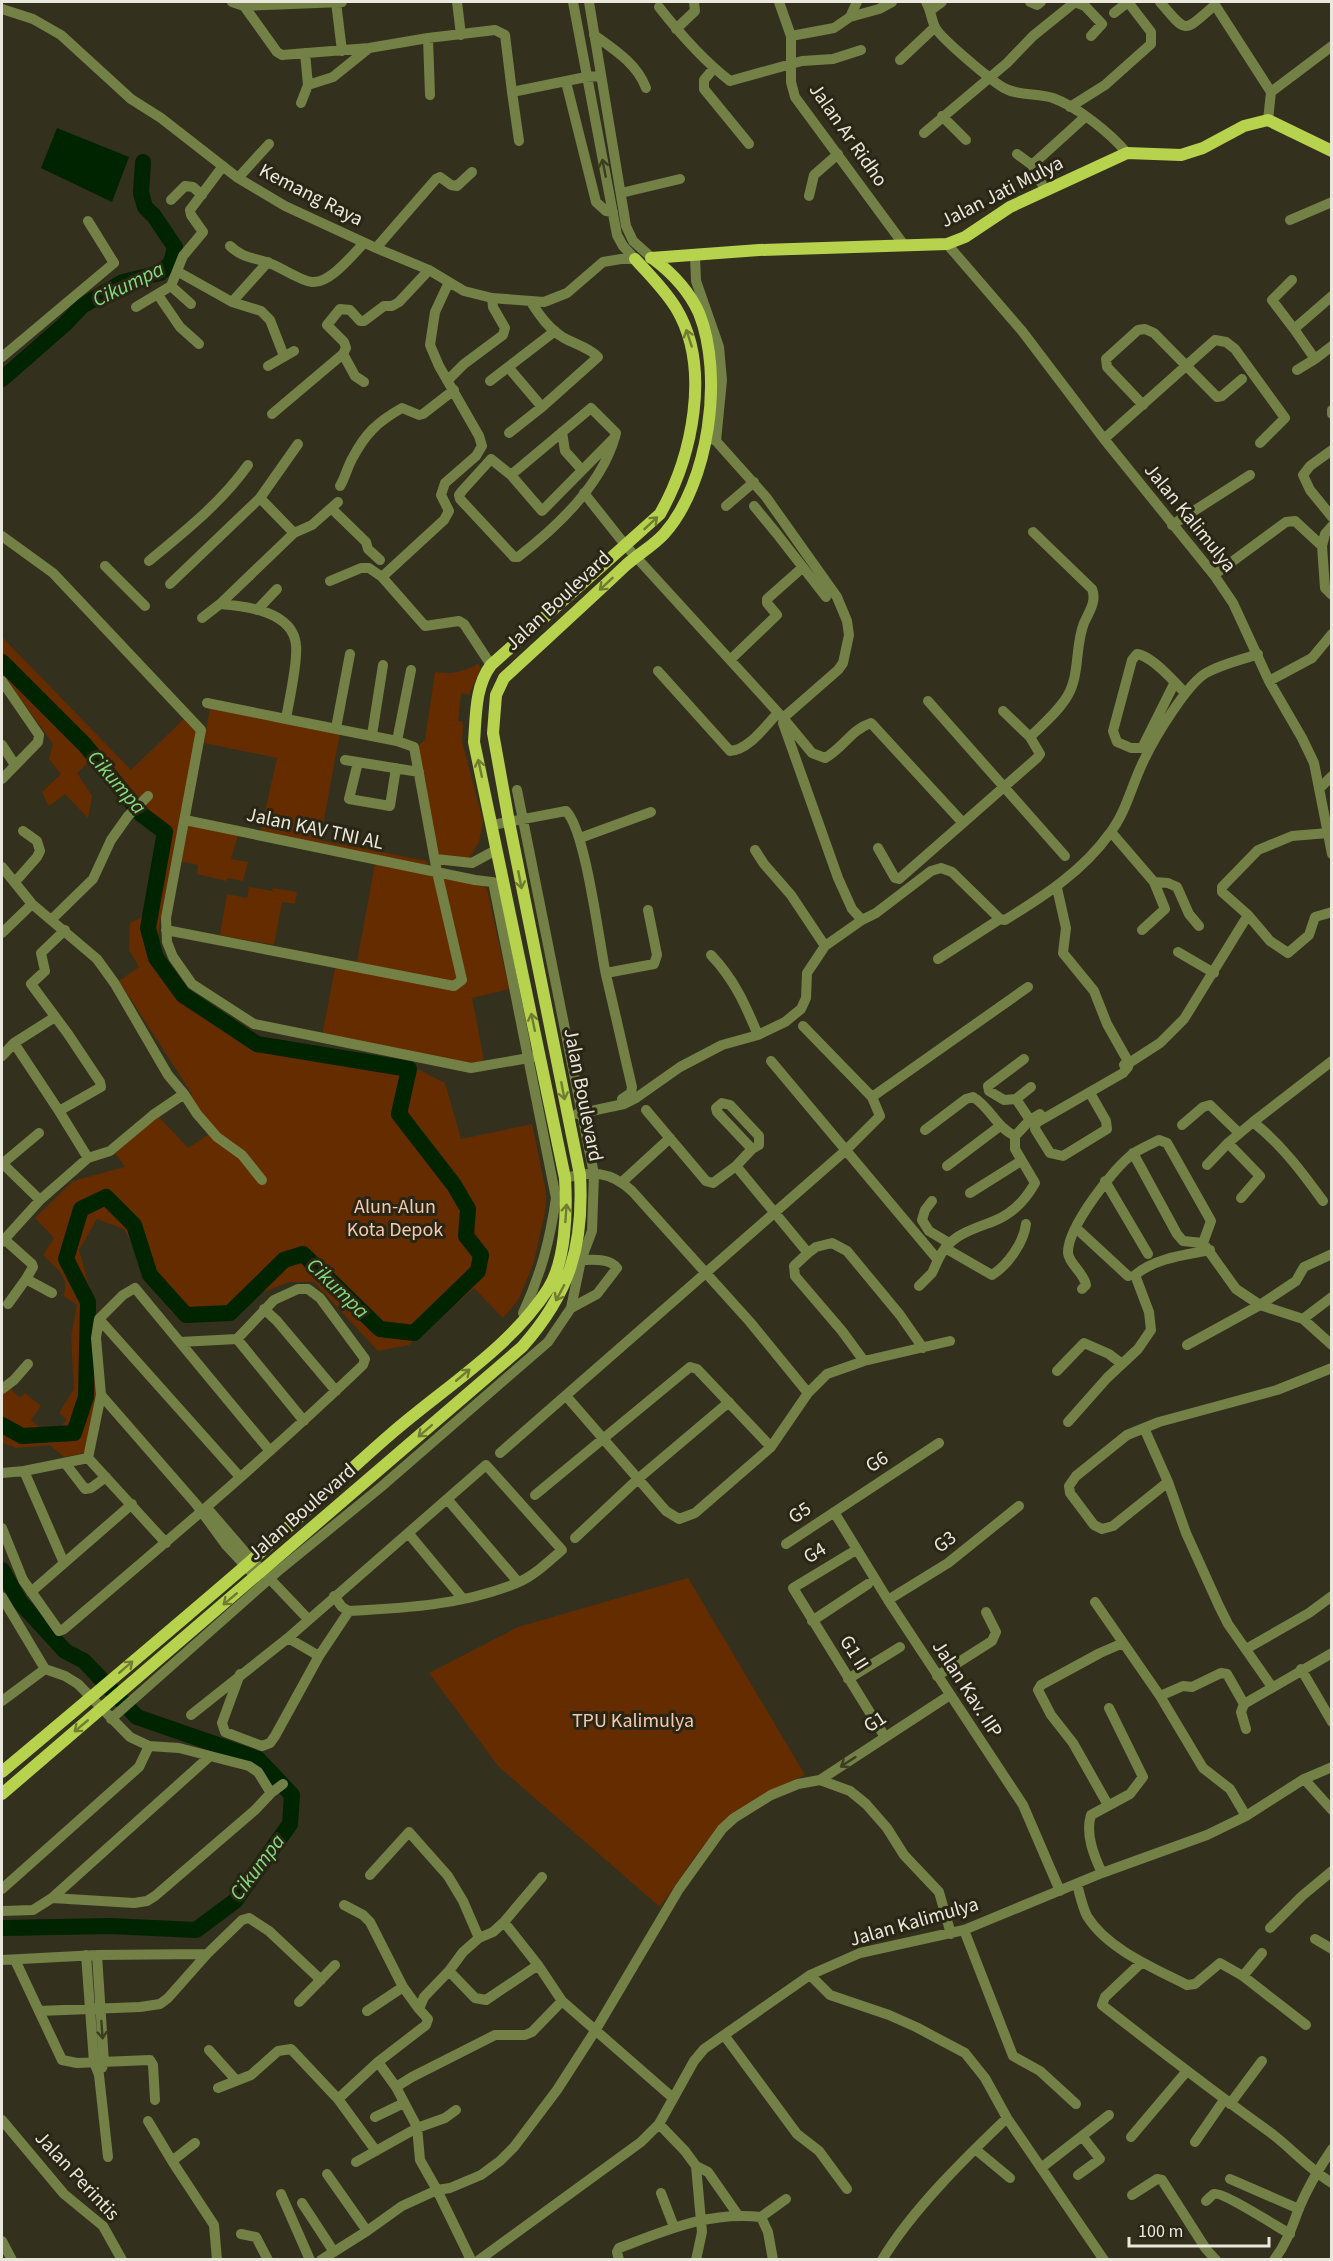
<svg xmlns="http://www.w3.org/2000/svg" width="1333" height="2261" font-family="'Source Sans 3',sans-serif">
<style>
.green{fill:#652c00}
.water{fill:#002300}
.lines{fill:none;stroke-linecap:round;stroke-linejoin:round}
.river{stroke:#002300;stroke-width:16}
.minor{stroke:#738146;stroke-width:10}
.major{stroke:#b7d34e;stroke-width:12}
.oneway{stroke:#3c3d21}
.oneway2{stroke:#707c32}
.labels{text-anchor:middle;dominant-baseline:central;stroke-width:6;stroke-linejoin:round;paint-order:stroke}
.street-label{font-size:20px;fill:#eae7dd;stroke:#2a2615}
.park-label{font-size:20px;fill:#f6c8ae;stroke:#2a2615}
.water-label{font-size:21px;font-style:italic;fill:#80dd7d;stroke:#2a2615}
</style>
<rect width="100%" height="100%" fill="#34301e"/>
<path class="green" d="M2,637L131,770L185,718L194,727L197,740L159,926L157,957L184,994L258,1043L318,1056L333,1054L411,1066L445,1083L461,1139L532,1124L546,1192V1207L534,1262L519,1299L503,1318L474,1288L409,1345L378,1351L314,1282H289L188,1322L170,1311L124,1229L97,1219L79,1250L91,1293L97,1395L85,1453L64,1457L50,1445L17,1448L2,1443V1392L9,1387L20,1398L25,1393L41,1406L31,1420L51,1437L67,1420L59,1413L74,1389L71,1337L77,1305L63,1296C71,1277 55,1267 43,1255L54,1238L35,1218L73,1181L125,1167L115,1153L158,1116L188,1148L208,1135L185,1100L192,1094L119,981L139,967L129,950L130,923L146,915L158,834L140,823L92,759L77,773L92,796L88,818L65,794L49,806L42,792L61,774L49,759L53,744L2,673Z
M478,664L481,668L469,695L461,693L458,721L463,722L462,741L483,821L479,842L469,859L439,856L418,746L425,740L435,672C450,675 464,672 478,664Z
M210,707L340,733L320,840L427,861L428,864L426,866L260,833L277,758L204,743Z
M189,824L238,835L231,859L248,862L243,881L227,878L226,881L197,874L198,865L181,861Z
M375,864L480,883L487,889L509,989L472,998L484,1060L472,1064L322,1036L337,958L357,962Z
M249,887L272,891L273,888L297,892L295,904L282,902L274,945L220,935L227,894L247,898Z
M688,1578L805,1775C785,1785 761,1793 743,1807C707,1832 685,1873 660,1907L499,1767L429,1673L518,1627Z"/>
<path class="water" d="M57,128L129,157L112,202L41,168Z"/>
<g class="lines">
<path class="river" d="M2,379L65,324L82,306L123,282L160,273L171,263L175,247L154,216L145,207L141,193L143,162
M2,662L85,745L141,814L165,832L148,928L156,958L183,995L257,1044L409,1069L399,1114L454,1185L468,1209L466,1236L481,1255L478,1271L414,1333L380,1329L303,1254L284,1260L230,1313L186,1315L150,1275L134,1225L106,1197L81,1209L66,1259L88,1302L86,1397L74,1433L22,1436L2,1425
M2,1570L20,1602L65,1651L84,1661L137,1717L258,1759L292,1795L290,1824L235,1901L196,1930L110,1926L2,1928"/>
<path class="minor" d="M232,2L244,6L342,2
M336,2L342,51
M457,2L461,35
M573,2L617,235L623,246L635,259
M589,2L626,226L633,241L652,258
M779,2L791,36V82L795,97L904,245
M926,2C931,10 931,19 935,27C939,37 993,82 1004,88C1018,96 1038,93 1053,98C1078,107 1110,133 1127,153
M1030,2L1037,5L1041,2
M1160,2C1188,35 1183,32 1215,5L1271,92L1268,120
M244,6L277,52L282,55L369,48L428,38L495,30L505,35L512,92L586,77L601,76
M659,7C680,34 703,60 730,81L802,61L833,59L861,50
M2,9L33,19L61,35L131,99L161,118L238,178L285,206L376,248L429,270L464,291L492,298L544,302L567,293L603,262L621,259H635
M931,10L942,2
M1114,13L1128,2
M850,17L857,2
M676,29L695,11L694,2
M594,35C615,50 637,64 646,88
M791,36L834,28L850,17L879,9L892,2
M428,38L430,95
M900,60L935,27
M714,68L704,80V89L749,144
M566,82L596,202L606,211L613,212
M308,85L333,77L369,48
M512,92L519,141
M1271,92L1332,46
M301,103L308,85L305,53
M1070,107L1105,85L1151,44V32L1128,2
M942,116L966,140
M924,133L1007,63L1033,36L1075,2L1085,6L1102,24L1091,36
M1017,154L1032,165
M238,178L269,144
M1045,190L1032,165L1085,117
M621,193L680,179
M809,196L814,175L838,154
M171,200L185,186L193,187L202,195
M1290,220L1332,202
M947,244L1022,331L1104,439L1214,575L1233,603L1269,681L1302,738L1314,763L1332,854
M230,246C244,259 253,257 269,263C281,267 300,281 312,282C330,284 353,254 364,243
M376,248L436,179L440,177L451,185L457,186L472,172
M695,256L696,281L719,347L722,380L716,441
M182,274L232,302L261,311L270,320L284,356
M1292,280L1272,300L1294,329
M171,286L191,304
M158,295L180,327L199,344
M232,302L268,262
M136,307L171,286L183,256L203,232L191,215L190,210L223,166
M343,354L355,376L364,382
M2,357L114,263L88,221
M1315,359L1332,346
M268,366L294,351
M508,367L542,407
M1297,370L1315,359L1294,329L1332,296
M448,380L464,364L503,335L505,328L493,307L492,298
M490,381L555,331
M1143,405L1107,367L1106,359L1138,330L1145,329L1154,333L1217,397L1222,396L1242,379
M1332,410V414
M272,414L343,354L346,348L344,342L327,325L340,309L350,310L360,321H364L384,306H392L399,302L429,270
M562,432L565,451L582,470
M509,433L542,407L598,357C590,348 575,344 564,338C549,329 540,316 531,302
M707,437L716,441L766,497L837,597L847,621L849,635L843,663L838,670L783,718
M1104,439L1215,340L1226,342L1235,349L1285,418L1260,443
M1332,450L1310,466L1303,475L1310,490L1332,517
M511,475L591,408L616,433L615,437L542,511L511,475L491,459L462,491L459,495L460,499L514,557H518C557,527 601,486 615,437
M340,486C345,478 347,468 352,459C365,434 377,422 402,408L419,415L423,414L454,390
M584,493L626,546L783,718L812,753L825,758C842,749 852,729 871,723L963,823L1037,758L1040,754L1030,737C1043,724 1059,711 1068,695C1080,674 1075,645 1084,623C1089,612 1097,601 1092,589L1033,532
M726,506L754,482
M754,506L777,534L826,597
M331,508L366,542L368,549L380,560
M1172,525L1250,475
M1332,526L1325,534L1322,546L1325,588L1332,595
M294,533L312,525L338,502
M2,536L53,573L201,730L166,918L167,942L173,957L192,984L254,1024L471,1068L540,1056
M149,561C184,532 221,503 248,465
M105,566L145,606
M1214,575L1286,522L1295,521L1322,546
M382,577L425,626L459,621L464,624L491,665
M330,581L361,568H369L382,577L444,520L449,511L441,495L445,483L476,456L482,446L479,436L439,366L430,345L435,312L449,282
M170,584L260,498L298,444
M220,604L294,533L260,498
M257,610L277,589
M202,618L220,604C245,606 293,611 296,645C298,663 289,700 286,719L207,703
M730,660L777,615L767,603V599L802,568
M658,671L730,751C749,750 765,726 778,713
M2,681L39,735L38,742L2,779
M1269,681L1312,658L1332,634
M1175,682L1142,748H1131L1117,742L1113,731L1132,660L1137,654C1152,656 1175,682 1185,693
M928,701L1065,856
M1003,711L1030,737
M783,723L838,878L852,909L862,920
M336,728L350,654
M372,735L383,665
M397,741L411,670
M2,745L15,765
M345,760L419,772
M358,762L349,799L390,806L396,768
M1320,788L1332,776
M185,820L475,880L500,883
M492,825L566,811C586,831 599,942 606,975C615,1012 623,1049 632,1087L631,1093L622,1099
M1111,832L1154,882L1165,909L1142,930
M580,838L651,812
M878,848L895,878L899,879L963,823
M755,850L764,864L791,895L825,946
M436,859L472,863L496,850
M2,867L32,904L97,959L115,984L168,1075L184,1094L153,1115L110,1151L88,1158L40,1200L2,1242
M15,882L37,857L40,851L37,841L23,831
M493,882L556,1198C550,1240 541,1274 523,1313
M1154,882L1168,883L1177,887L1189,914L1199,926
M1057,888L1066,928L1063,953L1094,991L1107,1024L1129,1063L1124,1065
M1248,915L1270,941L1288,953L1309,935L1315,917L1332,912
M51,920L93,879L111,840L128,816L148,796
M166,930L454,986L462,980L437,872L414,747L397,741L286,719
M2,933L32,904
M1178,952L1214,973
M711,955C734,979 745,1004 758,1035
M938,959L1000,919
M606,973L654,964L657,955L648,910
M14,1043L59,1111L88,1158
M2,1056L14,1043L55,1017
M1024,1059L988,1086L989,1091L1004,1100L1016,1099L1030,1120
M771,1061L938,1260L932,1273L919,1286
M1090,1093L1106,1121L1107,1129L1063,1156L1050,1153L1035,1129L1036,1123L1123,1073L1128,1067L1129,1063L1160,1043L1184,1019L1248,915L1222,892V887L1258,850L1292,836L1328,833
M184,1094L197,1114L217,1137L242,1155L262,1180
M872,1097L1028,987
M1016,1099L1031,1087
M646,1110L706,1181L713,1183L736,1166
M59,1111L101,1087L100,1082L68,1034L31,984L45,971L41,953L65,930
M577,1114L624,1104L636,1098L680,1067L722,1045L758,1035L785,1022L801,1009L806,998L807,973L825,946L862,920L876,913L931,871L941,868L952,872L1000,919L1005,920C1044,896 1083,871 1110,833C1127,811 1132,783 1145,758C1155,737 1187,684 1206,673C1222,664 1241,660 1258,654
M1182,1125L1203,1107L1210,1105L1239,1133
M925,1130L966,1099L973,1097C990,1107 996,1127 1015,1136
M752,1149L759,1145V1136L730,1105L722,1103L716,1108L717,1112L752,1149L736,1166L808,1253L794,1266L795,1276L842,1331L864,1361
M1133,1153L1177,1234L1183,1241L1203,1243L1236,1289L1260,1305L1303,1319L1332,1345
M2,1163L40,1200
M2,1164L39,1133
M1207,1165L1228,1143
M947,1166L1000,1126
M565,1178C593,1171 610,1171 632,1191L750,1322L808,1393
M1105,1181L1148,1254
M622,1182L670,1138
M970,1193L1021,1161
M1241,1198L1260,1176L1228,1143L1253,1122
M932,1201L925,1210L922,1220L929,1231L949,1243
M1323,1201C1302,1172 1281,1144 1253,1122L1332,1061
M1076,1228L1128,1276
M4,1239L32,1264L33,1267L26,1279L52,1293
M945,1248L992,1275C1008,1265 1024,1242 1026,1224
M808,1253L816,1247L832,1243L847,1251L900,1315L923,1348
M938,1260C949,1235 971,1230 994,1221C1012,1214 1026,1199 1035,1183L1015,1149V1136L1030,1120L1040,1114
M1082,1289L1086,1285C1084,1273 1069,1264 1068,1253C1067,1228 1114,1167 1134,1153C1142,1148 1151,1144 1159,1140L1167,1143L1211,1221L1203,1243
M8,1304L26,1279
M571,1308L597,1294L617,1268C609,1258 594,1260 581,1260
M264,1309L277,1321L336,1391
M99,1319L240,1477
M1303,1319L1332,1297
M237,1339L304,1421
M1187,1345L1260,1305L1296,1281L1304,1267L1332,1254
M1057,1371L1084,1343L1109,1354L1122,1364
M2,1389L14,1380L28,1364
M101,1395L196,1504L226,1545L256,1577
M567,1397L666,1511L679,1519L695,1513L771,1447L808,1393L827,1374L864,1361L950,1341
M1068,1422L1107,1378L1138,1349L1151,1330L1149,1312L1135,1275C1155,1258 1185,1255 1210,1250
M1144,1428L1168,1482L1186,1533L1219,1606L1228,1624L1272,1687
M500,1453L845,1151L880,1116L872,1097L803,1026
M88,1458L101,1395L96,1338L99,1319L123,1295L135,1288L270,1451
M88,1458L166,1543
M65,1463L85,1489L91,1488L106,1477
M24,1471L64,1563
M2,1473L24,1471L88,1458
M1168,1482L1113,1526L1102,1529L1094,1525L1070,1493L1069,1486L1076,1476L1127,1435L1159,1422L1277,1390L1332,1368
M535,1495L690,1367L697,1369L771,1447
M448,1500L518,1582
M207,1508L251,1559L308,1619
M834,1512L888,1600L1023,1805L1060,1891
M2,1528L23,1580L59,1631L64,1629C165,1543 267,1457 363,1365L365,1359L320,1298L308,1289H298L274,1300L237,1339L180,1342
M409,1534L463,1599
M575,1538L639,1478L729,1402
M786,1544L939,1443
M856,1550L793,1588L885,1737
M31,1592L132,1504
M2,1597L45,1669L65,1676L78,1684L130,1737L149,1746L139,1767L2,1889
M888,1600L948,1563L1019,1506
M1095,1602L1160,1696L1203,1768L1230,1789L1246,1816
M812,1621L868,1584
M1246,1649L1309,1613L1332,1596
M319,1656L349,1611
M1301,1669L1332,1722
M240,1674L222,1723L225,1732L262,1746L270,1743L275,1736L319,1656L288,1638
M937,1676L992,1641L996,1632L986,1612
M848,1679L900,1647
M1160,1696L1183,1686L1192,1687L1221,1673L1227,1674L1244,1704
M2,1701L45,1669
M191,1715L288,1638L486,1465L562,1550C548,1562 534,1576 517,1583C463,1605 406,1608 349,1611L342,1607L334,1596
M111,1719L277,1572L381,1487L548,1342L571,1308L581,1260L592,1231L594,1174L517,790
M1246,1729L1241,1712L1244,1704L1332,1653
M149,1746L179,1748L249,1766L258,1772L271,1793L283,1784
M1304,1779L1332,1810
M820,1780L950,1695
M1108,1805L1073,1743L1051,1715L1038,1690L1041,1685L1100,1653L1123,1643
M1102,1873C1094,1856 1085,1834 1091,1815L1130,1794L1143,1777L1109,1708
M370,1875L409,1832L448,1876L463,1901L479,1938
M1077,1884C1080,1895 1082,1906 1087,1916C1107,1949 1154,1968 1187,1985L1195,1984L1220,1963L1243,1976L1306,2025
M52,1898L134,1903L147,1901L155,1896L255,1810L271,1793
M344,1905L363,1915L370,1922L403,1987L419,2009L424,1997L449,1971L463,1952L479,1938L493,1932L504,1922L542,1877
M2,1911L33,1910L52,1898L209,1757
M504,1922L538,1965L562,2001L673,2098
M1270,1928L1302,1896L1332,1871
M964,1930L1013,2056L1040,2071L1076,2104
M1315,1939L1332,1949
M86,1955L94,2062L99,2075L108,2157
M97,1955L104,2063L102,2068
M2,1960L97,1955L207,1954
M15,1960L62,2060L77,2063L150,2060L153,2065L155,2100
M1142,1962L1105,1997L1102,2005C1158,2049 1214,2092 1271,2133C1292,2149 1309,2169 1332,2183
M449,1971L475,1998L486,2000L538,1965
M810,1975L830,1995L889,2015L916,2027L965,2053L985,2078L1007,2118L1104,2260
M1243,1976L1262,1953
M299,2002L335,1965
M39,2011L140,2007L160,2004L168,1998L207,1954L242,1920L249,1918L269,1931L321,1980
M367,2011L403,1987
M724,2035L797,2134L819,2151L847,2189
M209,2050L236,2080
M378,2062L426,2025L428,2019L419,2009
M396,2087L412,2077L495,2035H525L532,2032L562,2001
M218,2088L251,2075L278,2051L291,2049L338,2099L376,2151
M338,2099L378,2062L396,2087L417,2127L420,2160L437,2190L471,2260
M1230,2104L1262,2061
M375,2117L404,2103
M2,2120L64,2194L103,2226L122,2260
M148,2121L172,2161L214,2225L217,2260
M659,2124L685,2151L696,2166L702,2232L696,2260
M1131,2137L1186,2072
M1195,2142L1224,2100
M975,2149L1010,2178
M172,2161L195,2143
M356,2162L417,2128L445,2118L456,2110
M696,2166L708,2172L738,2215
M1041,2168L1109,2115
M327,2174L367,2231
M1078,2175L1100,2159L1082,2136
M1230,2179L1299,2209
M661,2193L674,2227
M281,2194L310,2260
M1132,2195L1157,2179L1162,2180L1206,2249L1216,2260
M1206,2201C1208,2199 1212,2195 1214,2194C1222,2191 1279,2228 1290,2234
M302,2203L334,2252
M761,2217L786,2199
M241,2234L256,2237L268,2260
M2,2241L12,2260
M321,2260L367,2231L402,2206L437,2190L450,2188L481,2175L500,2161L514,2147L557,2090L595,2031L679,1889L722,1829L734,1818L771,1795L798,1784L820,1780L850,1791L866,1804L887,1828L904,1855L939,1892L951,1934
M479,2260L641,2142L659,2124L694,2061L704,2049L810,1975L860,1953L964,1930L1102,1873L1207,1835L1246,1816L1304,1779L1332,1767
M619,2260L617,2252L619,2248C667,2230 709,2211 761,2217L768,2232L773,2260
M882,2260C912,2210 965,2158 1007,2118
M1274,2260C1287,2243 1292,2227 1299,2208C1308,2187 1319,2168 1332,2149"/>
<path class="major" d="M651,258L759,250L947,244L965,237L1010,207L1127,153L1181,155L1203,148L1244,126L1268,120L1332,151
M2,1772C83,1704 164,1636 244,1567C294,1523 342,1476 392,1433C445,1387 510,1348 548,1289C566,1261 567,1210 565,1178L474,742C476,716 475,686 491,665L660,514C692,457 712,368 676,308C665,290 650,275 635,259
M2,1794L522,1347C570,1293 584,1245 580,1175L509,822L493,733L496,695L504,678C544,641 585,604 625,566C637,555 653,546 664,534C709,484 724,375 699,313C689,291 671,272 652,258"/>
</g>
<defs><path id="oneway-shaft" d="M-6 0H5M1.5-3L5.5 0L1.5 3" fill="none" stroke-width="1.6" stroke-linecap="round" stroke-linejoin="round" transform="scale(1.5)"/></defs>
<g class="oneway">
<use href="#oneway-shaft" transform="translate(604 168) rotate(-101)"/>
<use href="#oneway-shaft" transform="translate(848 1762) rotate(147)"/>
<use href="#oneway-shaft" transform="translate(102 2030) rotate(86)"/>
</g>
<g class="oneway2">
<use href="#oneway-shaft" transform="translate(689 338) rotate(-108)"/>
<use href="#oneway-shaft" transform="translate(651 523) rotate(-43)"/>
<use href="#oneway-shaft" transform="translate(606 584) rotate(137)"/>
<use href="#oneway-shaft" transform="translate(480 768) rotate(-102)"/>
<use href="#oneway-shaft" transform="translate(520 880) rotate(79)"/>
<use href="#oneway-shaft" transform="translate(533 1022) rotate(-102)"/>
<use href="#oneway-shaft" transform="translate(563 1091) rotate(79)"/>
<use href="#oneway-shaft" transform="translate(566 1213) rotate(-86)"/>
<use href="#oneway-shaft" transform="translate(560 1293) rotate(118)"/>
<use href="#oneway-shaft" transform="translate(463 1375) rotate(-40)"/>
<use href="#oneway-shaft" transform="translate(425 1431) rotate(139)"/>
<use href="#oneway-shaft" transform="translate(230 1599) rotate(140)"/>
<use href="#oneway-shaft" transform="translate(126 1667) rotate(-41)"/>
<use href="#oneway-shaft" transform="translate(81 1726) rotate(140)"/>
</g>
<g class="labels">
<g class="street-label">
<text transform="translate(848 135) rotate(55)">Jalan Ar Ridho</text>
<text transform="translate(1002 192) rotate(-27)">Jalan Jati Mulya</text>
<text transform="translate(311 195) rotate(27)">Kemang Raya</text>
<text transform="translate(1190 518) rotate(51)">Jalan Kalimulya</text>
<text transform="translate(558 601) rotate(-43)">Jalan Boulevard</text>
<text transform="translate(315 829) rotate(12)">Jalan KAV TNI AL</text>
<text transform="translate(583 1095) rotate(79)">Jalan Boulevard</text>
<text transform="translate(877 1462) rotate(-33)">G6</text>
<text transform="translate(302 1512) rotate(-41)">Jalan Boulevard</text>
<text transform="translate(800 1513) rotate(-34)">G5</text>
<text transform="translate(945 1542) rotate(-37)">G3</text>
<text transform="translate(815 1553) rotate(-31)">G4</text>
<text transform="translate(854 1653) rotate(58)">G1 II</text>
<text transform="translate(967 1689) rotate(57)">Jalan Kav. IIP</text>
<text transform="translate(875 1722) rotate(-33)">G1</text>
<text transform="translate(914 1922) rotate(-16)">Jalan Kalimulya</text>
<text transform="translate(77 2176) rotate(47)">Jalan Perintis</text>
</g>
<g class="park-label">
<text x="395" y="1207">Alun-Alun<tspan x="395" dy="23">Kota Depok</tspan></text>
<text x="633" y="1721">TPU Kalimulya</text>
</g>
<g class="water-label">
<text transform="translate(128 284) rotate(-26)">Cikumpa</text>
<text transform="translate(117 782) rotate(49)">Cikumpa</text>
<text transform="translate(338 1288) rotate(44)">Cikumpa</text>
<text transform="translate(257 1867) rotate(-53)">Cikumpa</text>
</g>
</g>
<rect width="1333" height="2261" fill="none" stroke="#eae7dd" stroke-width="6"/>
<path d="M1129 2237v9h140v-9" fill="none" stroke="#eae7dd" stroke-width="3"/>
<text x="1138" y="2237" font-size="18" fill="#eae7dd" stroke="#2a2615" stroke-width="4.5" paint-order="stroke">100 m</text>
</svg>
